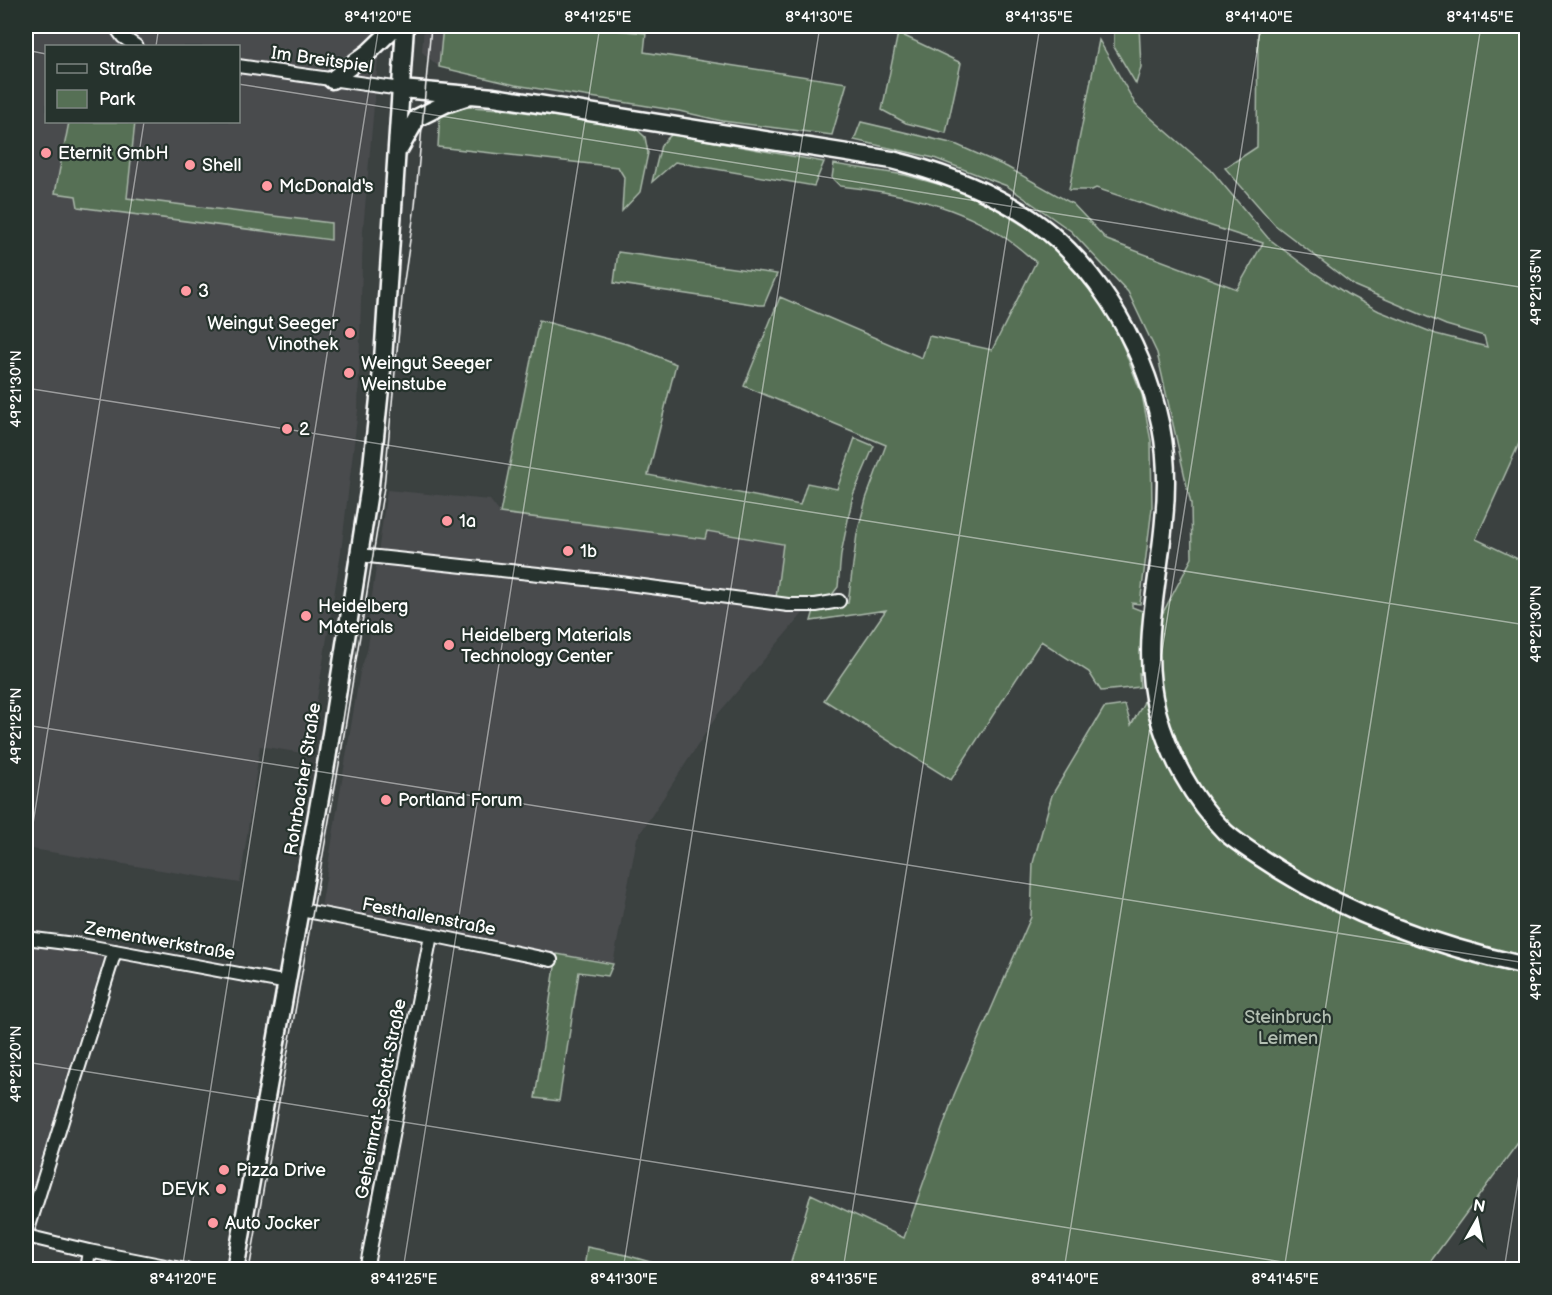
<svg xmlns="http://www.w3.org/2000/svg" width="1552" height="1295" font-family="'Balsamiq Sans',sans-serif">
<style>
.built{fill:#494b4d;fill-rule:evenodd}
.green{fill:#567055;stroke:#aab8aa;stroke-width:1.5}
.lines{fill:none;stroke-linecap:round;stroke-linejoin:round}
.minor-casing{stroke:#fff;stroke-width:16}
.secondary-casing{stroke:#fff;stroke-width:21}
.minor{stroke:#26332d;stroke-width:12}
.secondary{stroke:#26332d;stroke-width:16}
.tram{stroke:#fff;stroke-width:1.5}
.ticks{fill:none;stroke:#fff;stroke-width:1.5;stroke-opacity:0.45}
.poi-dot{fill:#ff9aa2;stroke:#26332d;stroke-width:2}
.labels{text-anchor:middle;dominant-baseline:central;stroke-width:4.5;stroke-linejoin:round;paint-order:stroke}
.street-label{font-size:18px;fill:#fff;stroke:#26332d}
.poi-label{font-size:18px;fill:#fff;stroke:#26332d;text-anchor:start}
.park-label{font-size:18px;fill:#b3bfb2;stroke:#26332d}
.neatline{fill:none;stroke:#fff;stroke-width:2}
.ticks-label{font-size:15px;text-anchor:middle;fill:#fff}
</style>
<rect width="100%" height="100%" fill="#3b4140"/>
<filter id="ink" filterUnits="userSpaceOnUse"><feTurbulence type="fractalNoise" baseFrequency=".0167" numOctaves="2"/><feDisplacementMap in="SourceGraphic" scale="12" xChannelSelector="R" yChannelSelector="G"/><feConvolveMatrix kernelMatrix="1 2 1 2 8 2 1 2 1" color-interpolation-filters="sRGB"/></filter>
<g filter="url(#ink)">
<path class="built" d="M26,26H381L363,230L358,410L341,552L308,754L260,746L240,883L26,848ZM46,46H238V122H46Z
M424,26H443L439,67L422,52Z
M387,490L490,500L500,513L704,539L706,531L783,544L776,597L799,599L804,612L718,714L637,838L613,964L321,908L360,672L367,651L371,627L368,624Z
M26,945L105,953L32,1189L26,1203Z"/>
<path class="green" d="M443,26H572L646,33L644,52L847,83L832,135L722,121L679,111L515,85L439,67Z
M1114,26H1139L1141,67L1136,84L1114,47Z
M1258,26H1526V428L1476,539L1526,563V1132L1425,1269H789L811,1194L904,1238L954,1095L1031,917L1033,863L1052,795L1104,708L1125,705L1131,725L1143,704L1151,678L1139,673L1140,687L1101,691L1089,672L1041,641L951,780L824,700L886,610L811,621L815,607L848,603L857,534L866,499L886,445L744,386L780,297L922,358L929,336L992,350L1036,262C1026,254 1017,246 1007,239C958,205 898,192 840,186L832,178L834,164L905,175L970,193L1045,239L1104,304L1107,310L1125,351L1142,395L1151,441L1152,508L1140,604L1132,603V607L1160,618L1192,558L1191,504L1157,353L1128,292L1071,231L1007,186L934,158L854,140L861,122L955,144L1007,167L1073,204L1107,240L1237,289L1263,243L1096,188L1092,190H1069L1099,40L1136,105L1211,170L1268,238L1313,272L1347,294L1379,311L1436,334L1487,347L1484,336L1446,325L1355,286L1275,225L1225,168L1257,147Z
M898,33L961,63L946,133L906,123L882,110Z
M470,107L502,109L634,127L645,137L648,153L640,192L622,211L624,177L618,167L438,147L440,111Z
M69,122H135L127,198L331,223V240L78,207L76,196L55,193Z
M672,134L824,162L814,186L675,162L652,182L661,145Z
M618,252L777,274L764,305H759L614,283Z
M539,320L630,345L676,364L648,475L800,505L807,483L837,489L855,438L874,446L853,495L841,554L838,587L831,596L799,599L776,598L783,544L707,531L705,539L500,513Z
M557,954L613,964L608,976L579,972L559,1101L535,1098Z
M587,1247L626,1255L674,1269H584Z"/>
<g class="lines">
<defs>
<path id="minor" d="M115,26L123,37L136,46
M238,66L401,89
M359,555L605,581L788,605H816L839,601
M301,910L431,935L551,960
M26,938L82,945L288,983
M89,1251L186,1270
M86,1270L89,1251L26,1236L115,951
M366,1270L431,935"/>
<path id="secondary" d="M332,80L369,52L396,26
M401,89L494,97L892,160C933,170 974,185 1011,206C1090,251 1143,340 1161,427C1167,457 1167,490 1164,520C1159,583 1140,648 1157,711C1168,754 1193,800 1225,832C1241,846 1260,857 1278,869C1354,917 1439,947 1526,966
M400,148L417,118L445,104L466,97
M235,1270L327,759L370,485L383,360L405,26"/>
</defs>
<use href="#minor" class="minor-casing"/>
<use href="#secondary" class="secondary-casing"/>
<use href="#minor" class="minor"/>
<use href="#secondary" class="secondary"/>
<path class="tram" d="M249,1270L341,753L384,487L403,288L415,206L431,26"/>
</g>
</g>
<path class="ticks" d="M156,46L159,26M26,50L46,54M238,84L1526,288M26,388L1526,625M26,725L1526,963M26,868L144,122M26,1062L1333,1270M182,1270L379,26M403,1270L600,26M623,1270L820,26M843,1270L1040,26M1064,1270L1261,26M1284,1270L1481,26M1504,1270L1526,1130"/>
<g class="poi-dot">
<circle cx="46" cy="153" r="6"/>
<circle cx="190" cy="165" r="6"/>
<circle cx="267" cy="186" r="6"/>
<circle cx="186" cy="291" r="6"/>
<circle cx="350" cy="333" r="6"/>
<circle cx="349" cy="373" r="6"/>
<circle cx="287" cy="429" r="6"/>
<circle cx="447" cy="521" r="6"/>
<circle cx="568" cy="551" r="6"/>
<circle cx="306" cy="616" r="6"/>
<circle cx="449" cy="645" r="6"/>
<circle cx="386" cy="800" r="6"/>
<circle cx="224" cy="1170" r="6"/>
<circle cx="221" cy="1189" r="6"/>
<circle cx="213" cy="1223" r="6"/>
</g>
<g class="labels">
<g class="street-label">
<text transform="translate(322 60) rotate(8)">Im Breitspiel</text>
<text transform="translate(303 779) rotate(-81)">Rohrbacher Straße</text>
<text transform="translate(429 917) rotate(11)">Festhallenstraße</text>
<text transform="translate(160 941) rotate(10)">Zementwerkstraße</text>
<text transform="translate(381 1099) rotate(-79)">Geheimrat-Schott-Straße</text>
</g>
<g class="poi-label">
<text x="58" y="153">Eternit GmbH</text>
<text x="202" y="165">Shell</text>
<text x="279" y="186">McDonald's</text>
<text x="198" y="291">3</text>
<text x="338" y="323" text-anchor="end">Weingut Seeger<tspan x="338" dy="21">Vinothek</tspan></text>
<text x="361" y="363">Weingut Seeger<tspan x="361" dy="21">Weinstube</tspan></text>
<text x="299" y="429">2</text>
<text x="459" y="521">1a</text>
<text x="580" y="551">1b</text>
<text x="318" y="606">Heidelberg<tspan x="318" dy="21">Materials</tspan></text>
<text x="461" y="635">Heidelberg Materials<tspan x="461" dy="21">Technology Center</tspan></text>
<text x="398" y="800">Portland Forum</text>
<text x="236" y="1170">Pizza Drive</text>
<text x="209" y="1189" text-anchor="end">DEVK</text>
<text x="225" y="1223">Auto Jocker</text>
</g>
<g class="park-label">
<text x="1288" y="1017">Steinbruch<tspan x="1288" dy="21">Leimen</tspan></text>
</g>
</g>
<rect width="1552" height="1295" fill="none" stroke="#26332d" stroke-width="66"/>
<rect x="45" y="45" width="195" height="78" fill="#26332d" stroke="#7d8581" stroke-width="1.5"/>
<rect x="57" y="64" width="30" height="9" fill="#26332d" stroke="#7d8581" stroke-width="1.5"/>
<text x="99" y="75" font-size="18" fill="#ffffff">Straße</text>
<rect x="57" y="90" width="30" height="18" fill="#567055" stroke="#7d8581" stroke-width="1.5"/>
<text x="99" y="105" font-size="18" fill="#ffffff">Park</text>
<g transform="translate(1477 1220) rotate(9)" stroke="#26332d" stroke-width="4.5" paint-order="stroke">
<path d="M0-4.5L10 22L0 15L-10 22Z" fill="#ffffff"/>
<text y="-9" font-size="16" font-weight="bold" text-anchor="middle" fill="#ffffff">N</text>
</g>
<rect x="33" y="33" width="1486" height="1229" class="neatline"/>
<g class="ticks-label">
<text x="378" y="22">8°41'20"E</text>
<text x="598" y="22">8°41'25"E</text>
<text x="819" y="22">8°41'30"E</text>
<text x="1039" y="22">8°41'35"E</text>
<text x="1259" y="22">8°41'40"E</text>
<text x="1480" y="22">8°41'45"E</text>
<text transform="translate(1536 287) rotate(-90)" y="5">49°21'35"N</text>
<text transform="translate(16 389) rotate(-90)" y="5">49°21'30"N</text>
<text transform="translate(1536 624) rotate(-90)" y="5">49°21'30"N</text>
<text transform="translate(16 726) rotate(-90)" y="5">49°21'25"N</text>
<text transform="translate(1536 962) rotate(-90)" y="5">49°21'25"N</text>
<text transform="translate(16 1064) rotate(-90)" y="5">49°21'20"N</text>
<text x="183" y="1284">8°41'20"E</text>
<text x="404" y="1284">8°41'25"E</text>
<text x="624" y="1284">8°41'30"E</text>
<text x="844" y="1284">8°41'35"E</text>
<text x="1065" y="1284">8°41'40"E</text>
<text x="1285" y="1284">8°41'45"E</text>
</g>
</svg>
